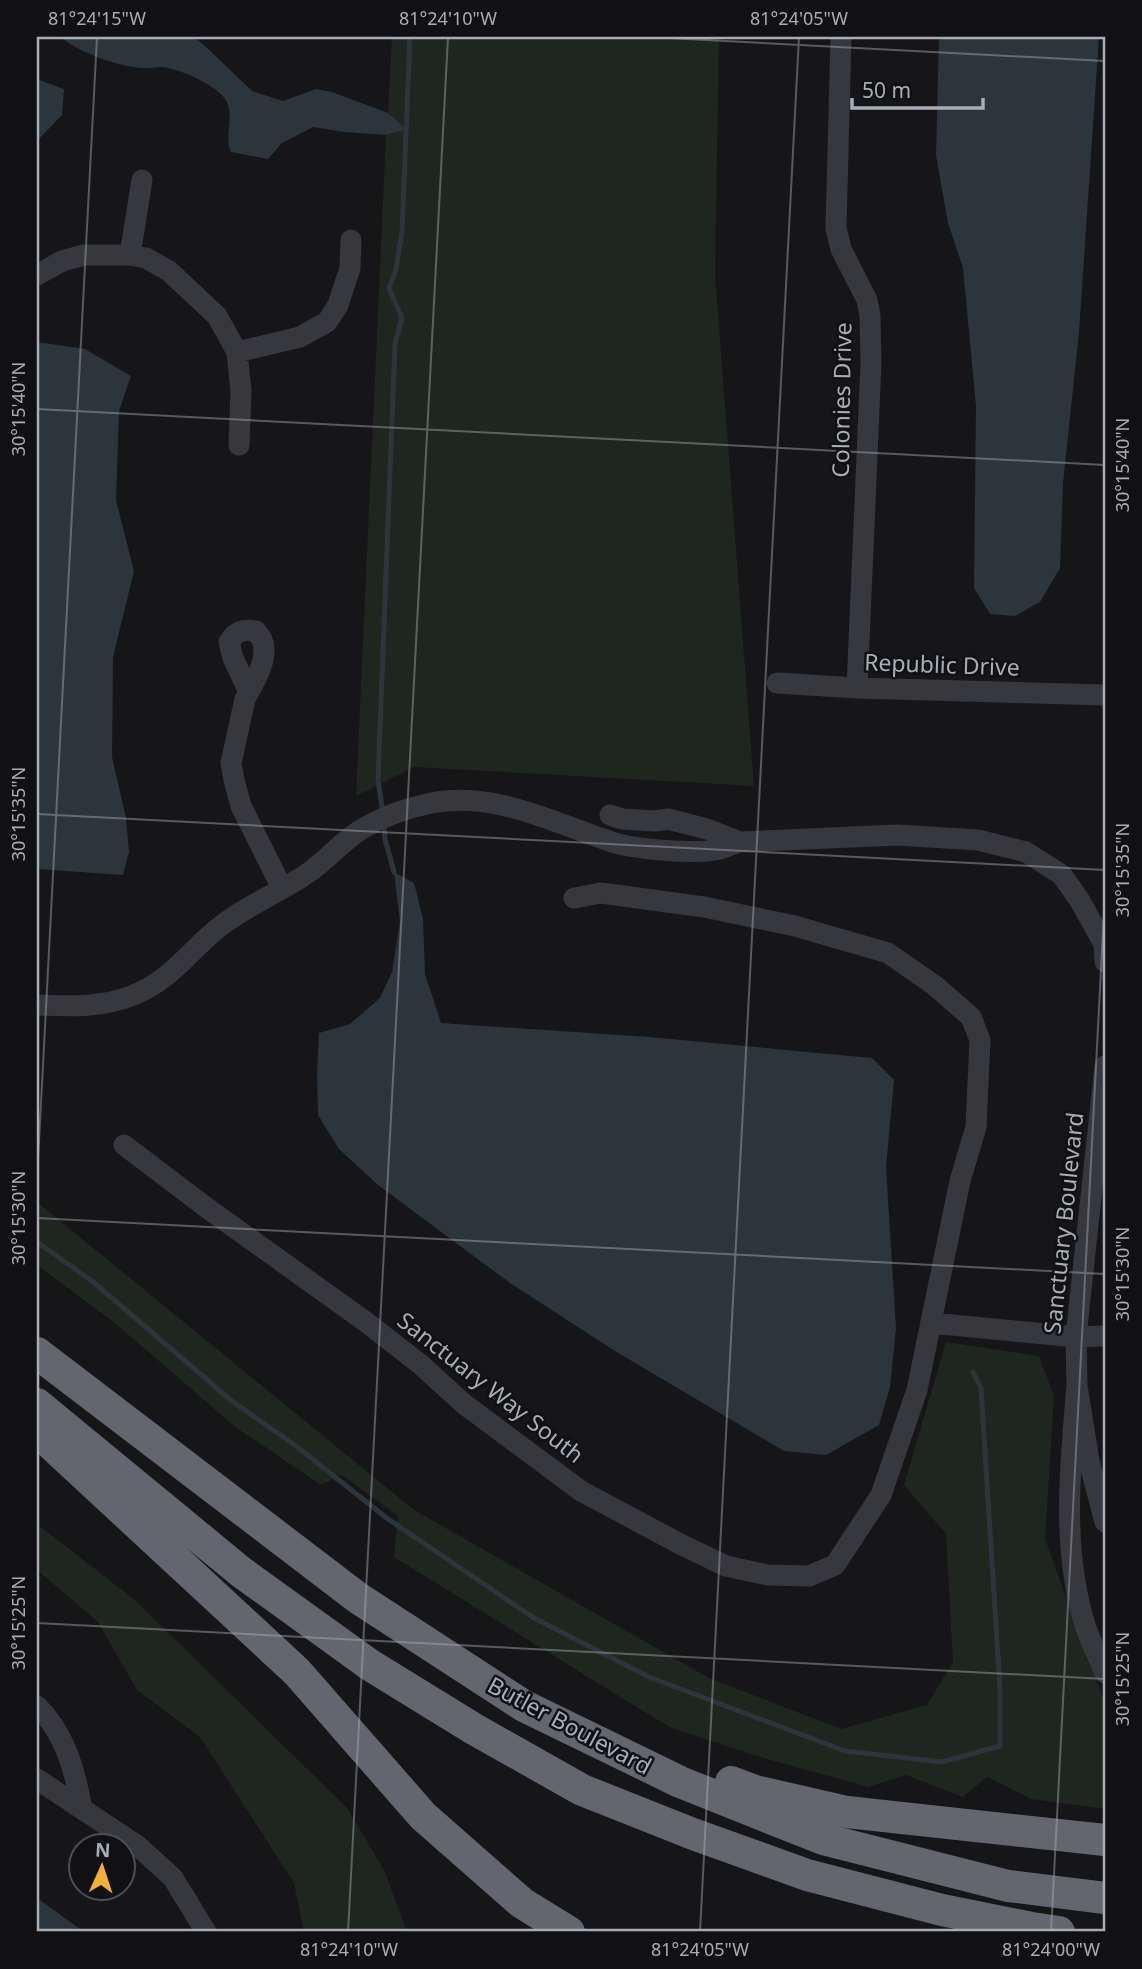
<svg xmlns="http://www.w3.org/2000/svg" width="1142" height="1969" font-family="'Noto Sans',sans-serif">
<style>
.green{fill:#1e261f}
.water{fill:#2c353c}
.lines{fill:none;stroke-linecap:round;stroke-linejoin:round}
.stream{stroke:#2c353c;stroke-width:5}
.minor{stroke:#37383d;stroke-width:21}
.highway{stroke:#63666e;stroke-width:32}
.ticks{fill:none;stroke:#a8adb8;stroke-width:2;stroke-opacity:0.45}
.labels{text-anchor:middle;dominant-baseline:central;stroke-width:5;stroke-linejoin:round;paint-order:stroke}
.street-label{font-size:23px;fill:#a8adb8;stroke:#111113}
.neatline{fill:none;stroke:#a8adb8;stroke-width:2.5}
.ticks-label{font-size:18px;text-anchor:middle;fill:#a8adb8}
</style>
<rect width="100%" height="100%" fill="#161618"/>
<path class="green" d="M392,37H719L715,274L754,786L414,767L356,796L386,135L406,128L388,113Z
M37,1202L414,1510L709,1678L841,1729L927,1705L953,1662L946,1534L904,1485L946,1342L1039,1356L1054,1396L1045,1539L1105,1704V1809L1032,1799L987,1777L963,1797L906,1775L868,1787L757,1756L669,1727L394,1557L398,1516L342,1475L321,1485L234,1426L115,1323L37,1265Z
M37,1524L135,1600L347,1808L384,1870L407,1932H304L294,1883L200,1737L137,1690L98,1622L37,1570Z"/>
<path class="water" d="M60,37H193L203,44L252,91L283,101L316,89L332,92L388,113L407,129L386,135L344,132L313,127L282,143L268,159L231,152C223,136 236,115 225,99C216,85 180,69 163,67C156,67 148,69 141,68C114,65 81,53 60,37Z
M939,37H1099L1079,332L1063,483L1060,568L1040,602L1015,616L990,614L974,588L976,406L963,268L948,223L936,155Z
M37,79L64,89L62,115L37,141Z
M37,342L85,349L131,376L119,411L116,500L134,571L113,657L112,757L126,818L129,852L123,875L37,869Z
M394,872L414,883L423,919L425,974L441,1023L649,1037L872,1058L894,1080L886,1167L896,1328L890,1387L879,1425L826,1455L784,1451L615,1351L510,1283L378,1185L339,1149L318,1115L317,1073L319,1033L350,1024L380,998L392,972L400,922Z
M37,1898L84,1932H37Z"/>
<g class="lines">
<path class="stream" d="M383,814L378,780L395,343L402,318L389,288L396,270L402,231L410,37
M384,824L385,839L394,872
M37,1242L92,1281L233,1402L292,1443L388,1519L534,1618L649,1677L845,1751L942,1762L1000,1746V1688L981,1388L973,1372"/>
<path class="minor" d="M841,37L836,228L841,249L867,300L870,316L871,363L857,688
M130,255L142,180
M37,275L62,261L84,255H130L146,258L169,271L217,316L237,352L241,391L239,445
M237,352L300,337L327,322L338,305L350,268L351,240
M777,683L857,688L1105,695
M249,692L233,658L229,642C236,631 243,629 256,631C258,634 261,637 262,640C270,658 253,684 245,699L231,763L234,780L241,806L282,888
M610,815L622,819L655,821L668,819L707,829L740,842
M37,1005C69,1006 100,1008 131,996C173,980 189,950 222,925C249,904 281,892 308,873C327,860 342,841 362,829C382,817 407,808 431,803C494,790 556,824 615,843C636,849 699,855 720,849C727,847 733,844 740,842L897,835L978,840L1026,852L1062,875L1080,901L1104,944L1105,962
M124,1145L207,1208L366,1322L420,1364L464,1404L581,1491L682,1545L726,1566L768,1575L809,1576L835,1565L881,1495L917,1390L960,1181L976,1127L980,1040L971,1017L934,985L888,953L795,926L704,907L601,893L574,898
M932,1323L1076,1337L1105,1336
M1077,1386L1076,1337L1105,1066
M1105,1522L1089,1461L1077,1386C1070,1466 1061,1550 1086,1628C1091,1643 1099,1658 1105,1673
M37,1706C65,1733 75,1771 82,1809L138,1846L173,1878L206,1932
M37,1779L82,1809"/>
<path class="highway" d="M37,1353L358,1598L524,1706L680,1782L823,1839L1008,1886L1105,1898
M37,1404L241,1572L370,1665L474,1729L582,1790L693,1834L807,1875L942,1910L1032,1928L1059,1932
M37,1431L297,1672L423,1816L522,1903L569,1932
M731,1782L755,1791L847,1812L1105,1840"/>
</g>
<path class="ticks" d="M649,37L1105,61M37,409L1105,465M37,814L1105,870M37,1179L97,37M37,1218L1105,1274M37,1623L1105,1679M348,1932L448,37M700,1932L799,37M1051,1932L1105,893"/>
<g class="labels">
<g class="street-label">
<text transform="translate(841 400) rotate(-89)">Colonies Drive</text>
<text transform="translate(942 664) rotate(2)">Republic Drive</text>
<text transform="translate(1063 1223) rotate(-84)">Sanctuary Boulevard</text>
<text transform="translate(491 1387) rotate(38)">Sanctuary Way South</text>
<text transform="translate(570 1725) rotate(28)">Butler Boulevard</text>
</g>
</g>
<rect width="1142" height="1969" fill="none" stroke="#111113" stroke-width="77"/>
<g transform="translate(102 1867) rotate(3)"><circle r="33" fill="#111113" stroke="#4d4f55" stroke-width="2"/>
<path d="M0-5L12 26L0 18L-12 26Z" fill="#f2b134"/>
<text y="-10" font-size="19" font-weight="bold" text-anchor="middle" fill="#a8adb8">N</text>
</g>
<path d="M852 98v10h131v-10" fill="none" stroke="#a8adb8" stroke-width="3.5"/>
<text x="862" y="98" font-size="21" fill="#a8adb8" stroke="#111113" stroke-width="5" paint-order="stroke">50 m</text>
<rect x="38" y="38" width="1066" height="1892" class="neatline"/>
<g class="ticks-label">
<text x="97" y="25">81°24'15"W</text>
<text x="448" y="25">81°24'10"W</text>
<text x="799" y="25">81°24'05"W</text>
<text transform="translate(19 409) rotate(-90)" y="6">30°15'40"N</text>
<text transform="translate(1123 465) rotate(-90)" y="6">30°15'40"N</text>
<text transform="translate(19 814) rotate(-90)" y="6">30°15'35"N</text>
<text transform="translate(1123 870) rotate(-90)" y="6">30°15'35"N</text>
<text transform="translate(19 1218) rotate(-90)" y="6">30°15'30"N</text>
<text transform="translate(1123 1274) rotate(-90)" y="6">30°15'30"N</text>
<text transform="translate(19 1623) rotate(-90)" y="6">30°15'25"N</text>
<text transform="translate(1123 1679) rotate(-90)" y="6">30°15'25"N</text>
<text x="349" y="1956">81°24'10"W</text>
<text x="700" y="1956">81°24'05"W</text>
<text x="1051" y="1956">81°24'00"W</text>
</g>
</svg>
